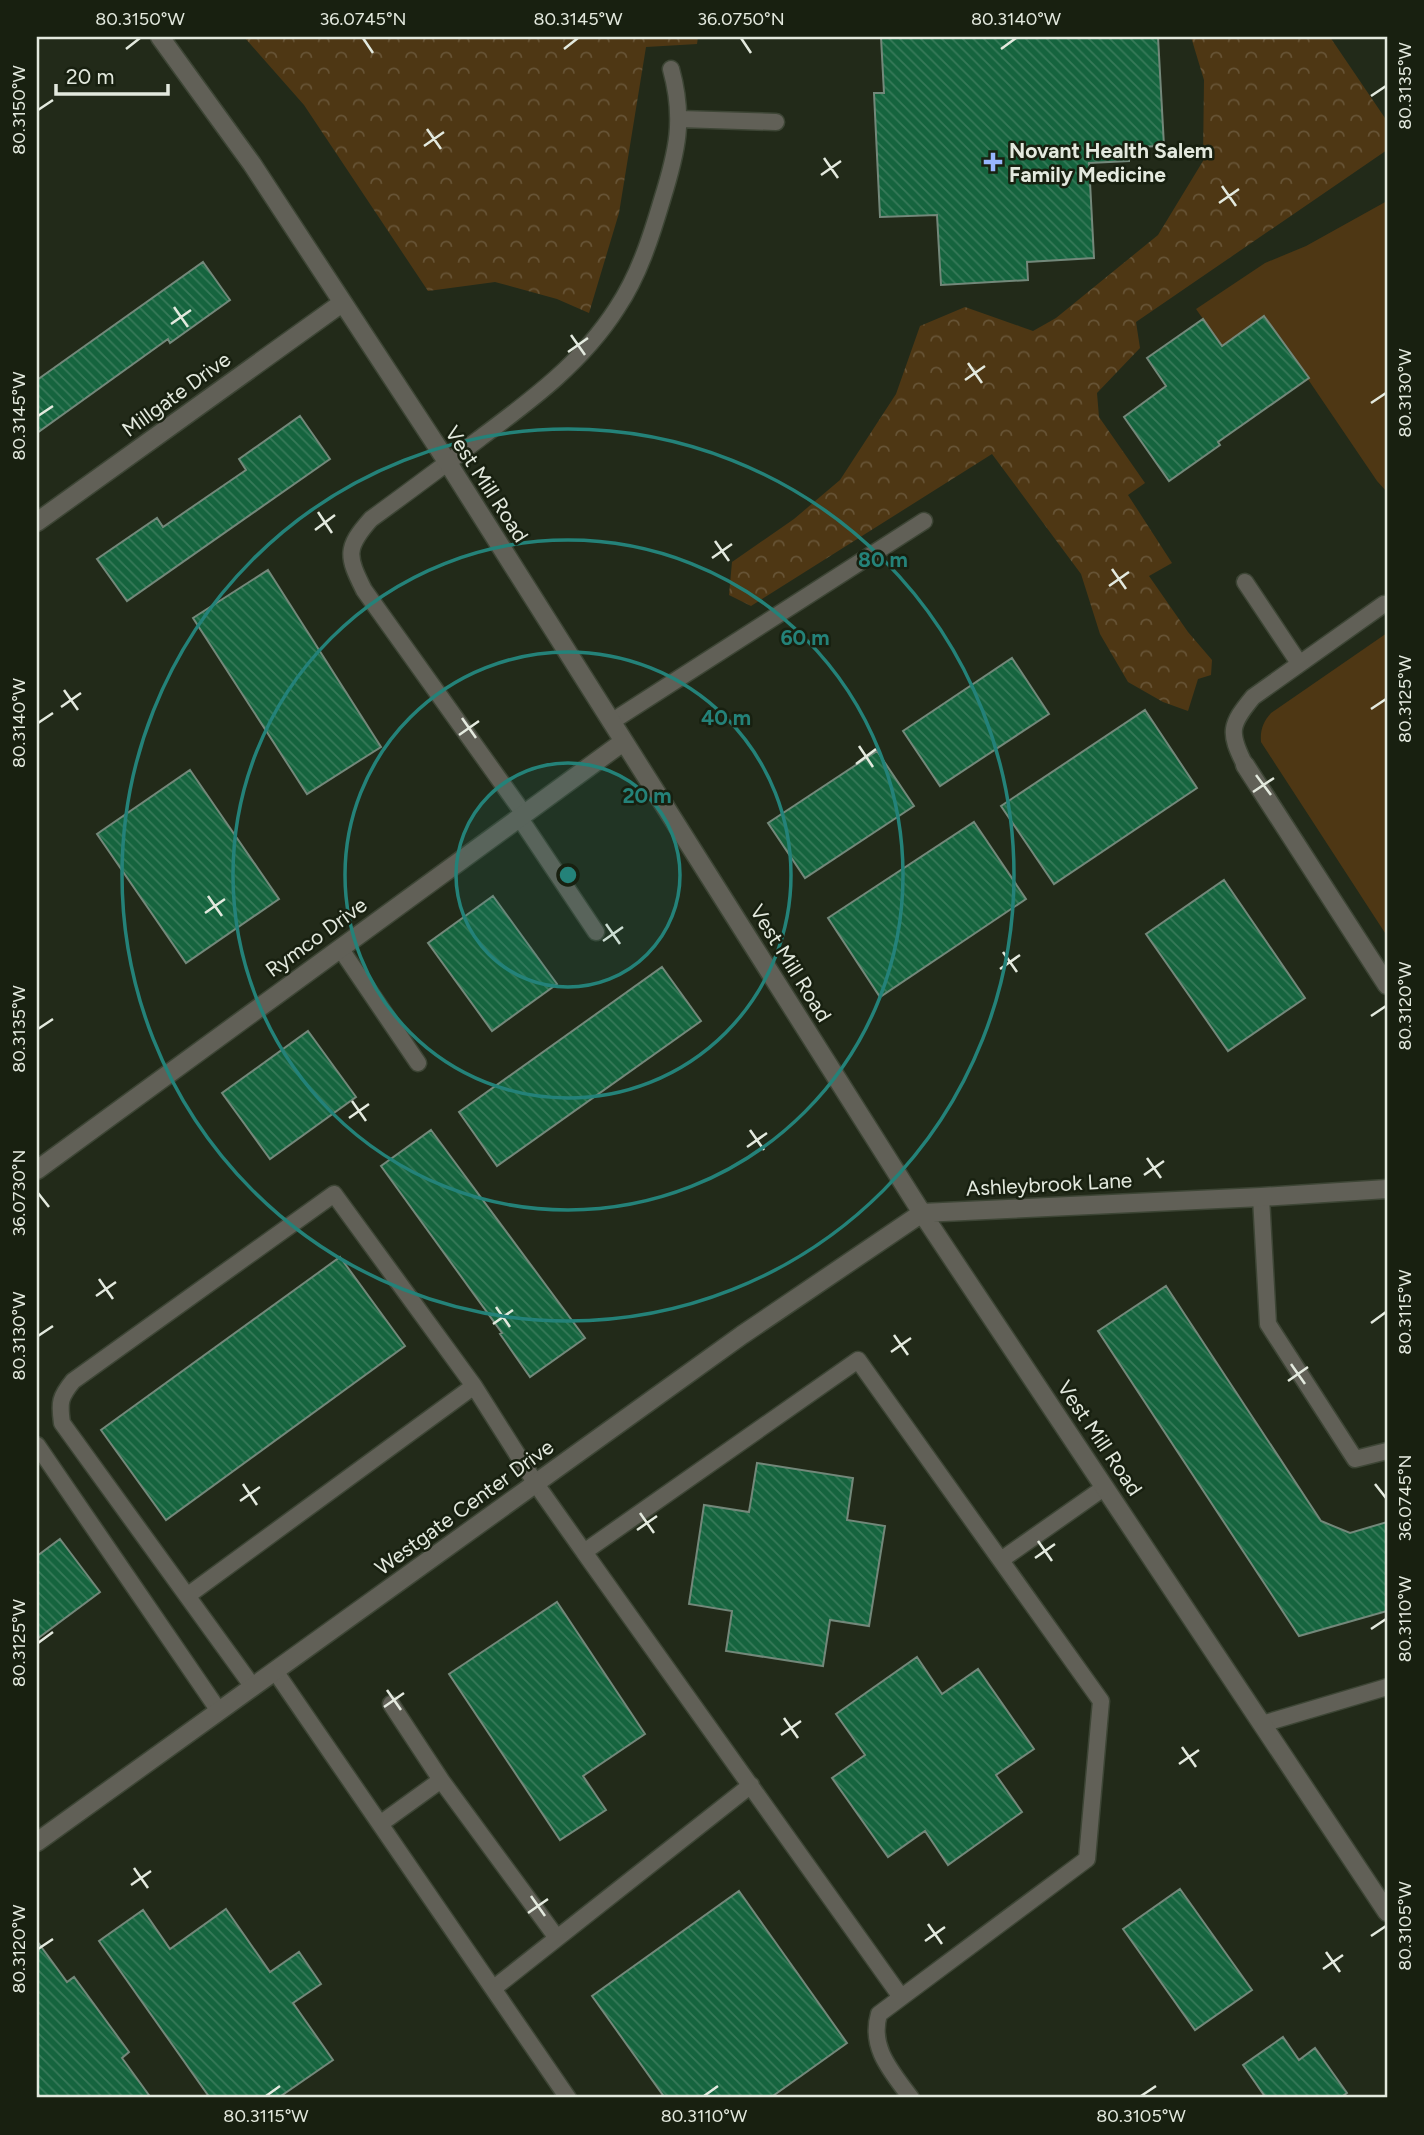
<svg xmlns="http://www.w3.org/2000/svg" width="1424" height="2135" font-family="Figtree,sans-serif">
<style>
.grass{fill:#4e3714}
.forest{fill:url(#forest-crowns)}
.building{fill:url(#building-back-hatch);stroke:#73887a;stroke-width:2}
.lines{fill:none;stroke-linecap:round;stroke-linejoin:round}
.service-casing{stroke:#3d4535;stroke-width:19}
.minor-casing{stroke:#3d4535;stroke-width:21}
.service{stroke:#616057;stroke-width:16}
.minor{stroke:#616057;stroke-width:18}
.ticks{fill:none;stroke:#e3e9de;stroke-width:2.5}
.ring{fill:none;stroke:#248279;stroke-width:3.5}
.poi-dot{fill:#98b6fd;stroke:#182010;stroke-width:2.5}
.labels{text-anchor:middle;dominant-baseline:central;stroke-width:5;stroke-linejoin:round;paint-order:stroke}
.poi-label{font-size:21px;font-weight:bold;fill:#e3e9de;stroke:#182010;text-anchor:start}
.street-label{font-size:21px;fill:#e3e9de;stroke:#182010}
.centre{fill:#248279;stroke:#182010;stroke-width:3.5}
.ring-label{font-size:21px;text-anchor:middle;font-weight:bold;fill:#248279;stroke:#182010;stroke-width:5;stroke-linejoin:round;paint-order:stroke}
.neatline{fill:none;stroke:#e3e9de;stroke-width:2.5}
.ticks-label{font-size:18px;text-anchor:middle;fill:#e3e9de}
</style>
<defs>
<pattern id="forest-crowns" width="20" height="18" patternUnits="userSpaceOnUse" patternTransform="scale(1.75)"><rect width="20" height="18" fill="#4e3714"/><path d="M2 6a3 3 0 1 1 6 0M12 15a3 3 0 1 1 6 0" fill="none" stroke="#675436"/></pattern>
<pattern id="building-back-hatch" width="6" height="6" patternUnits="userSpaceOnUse" patternTransform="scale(1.75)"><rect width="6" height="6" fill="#15643e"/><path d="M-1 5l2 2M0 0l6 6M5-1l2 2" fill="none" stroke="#377a59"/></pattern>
</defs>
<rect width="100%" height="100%" fill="#222a19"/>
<path class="grass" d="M1387,201V492L1377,481L1265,316L1222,346L1196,309L1265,263L1306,246Z
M1387,633V936L1261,742C1260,730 1263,722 1271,713Z"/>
<path class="forest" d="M244,37H698L697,44L646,47L619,213L589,313L557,299L495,282L428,291L304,105Z
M1191,37H1330L1387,121V150L1136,322L1140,348L1097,393L1099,417L1145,483L1128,495L1172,563L1149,576L1188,632L1212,660L1211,675L1198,679L1188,711L1163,702L1128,682L1100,634L1081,574L992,454L751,606L729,595L732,562L794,519L840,480L896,394L920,326L965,307L1033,331L1056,318L1158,235L1203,161L1204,80Z"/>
<path class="building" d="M881,37H1158L1164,146L1128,147L1129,161L1089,163L1094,258L1027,262L1028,280L941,285L937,215L880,217L874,93H884Z
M203,262L230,300L170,343L168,339L37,433V380Z
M1264,316L1309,378L1218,442L1220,445L1169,481L1124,417L1166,386L1147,358L1203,319L1222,346Z
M300,416L330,459L127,601L97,559L157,518L163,527L246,470L239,459Z
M268,570L381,747L307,794L193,618Z
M1012,658L1049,714L940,786L903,731Z
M1145,710L1197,788L1054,884L1001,806Z
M877,751L914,806L805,878L768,823Z
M190,770L279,899L186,963L97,834Z
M974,822L1026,899L880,997L828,918Z
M1224,880L1305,998L1228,1051L1146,934Z
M493,896L557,984L492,1031L428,943Z
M662,967L701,1021L497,1166L459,1112Z
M308,1031L356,1097L270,1159L222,1093Z
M431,1130L585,1338L530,1377L500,1334L502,1333L381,1166Z
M340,1257L405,1346L166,1520L101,1430Z
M1166,1286L1321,1521L1350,1533L1387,1522V1611L1299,1636L1098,1331Z
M757,1463L853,1478L847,1520L885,1526L869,1626L830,1620L823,1666L726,1651L732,1611L689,1604L704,1505L749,1512Z
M60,1539L100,1592L37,1639V1556Z
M557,1602L645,1734L583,1776L606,1810L560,1840L449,1674Z
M917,1657L942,1694L978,1669L1034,1749L996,1775L1022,1812L948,1865L925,1831L888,1857L832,1778L865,1755L836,1714Z
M1180,1889L1252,1990L1195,2030L1123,1929Z
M739,1891L847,2043L770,2098H665L592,1996Z
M226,1909L270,1972L299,1952L321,1984L293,2003L333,2060L278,2098H210L99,1941L143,1910L170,1949Z
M37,1941L67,1982L74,1977L129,2052L122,2058L151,2098H41L37,2092Z
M1283,2037L1299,2060L1315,2048L1347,2093L1340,2098H1266L1243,2065Z"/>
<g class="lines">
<defs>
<path id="service" d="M680,119L776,122
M1245,582L1299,663
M611,722L924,521
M1245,765C1228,732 1230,725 1253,697L1384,604
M524,814L364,590C347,556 345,548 371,519C407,493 443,466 479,439C530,401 582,363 617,308C639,275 651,237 662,200C677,152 685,119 671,69
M519,817L596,932
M340,948L418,1063
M1261,1197L1268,1324L1355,1459L1387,1451
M37,1445L219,1711
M584,1552L901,1997
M1001,1560L1105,1487
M187,1596L474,1386
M275,1671L568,2098
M253,1687L62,1423C59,1402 60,1397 73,1381L334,1194L474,1386L536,1484L584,1552L858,1360L1101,1701L1087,1859L879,2014C869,2048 892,2072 911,2098
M391,1704L441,1780
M1262,1724L1387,1687
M380,1824L441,1780L557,1938
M494,1988L751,1785"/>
<path id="minor" d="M160,37L252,164L448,463L922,1213L1387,1912
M37,522L342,303
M1245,765L1387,985
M37,1170L623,742
M922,1213L1261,1197L1387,1189
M37,1842L742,1335L922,1213"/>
</defs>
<use href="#service" class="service-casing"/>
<use href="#minor" class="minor-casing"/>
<use href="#service" class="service"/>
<use href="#minor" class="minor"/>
</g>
<path class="ticks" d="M363,38L373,53M741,38L751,53M126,49L140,38M564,49L578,38M1001,49L1016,38M1371,96L1386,86M38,110L53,100M427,129L441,149M424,146L444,132M824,158L838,178M821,175L841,161M1222,186L1236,206M1219,203L1239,189M174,307L188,327M171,324L191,310M571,335L585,355M568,352L588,338M968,363L982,383M965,380L985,366M1371,403L1386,393M38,416L53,406M318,512L332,533M315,530L335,515M715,541L729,561M712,558L732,544M1112,569L1126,589M1109,586L1129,572M64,690L78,710M61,707L81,693M1371,709L1386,699M462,718L476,738M38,723L53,713M459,735L479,721M859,746L873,767M856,764L876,749M1256,775L1271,795M1253,792L1274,778M208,896L222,916M205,913L225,899M606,924L620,944M603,941L623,927M1003,952L1017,972M1000,969L1020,955M1371,1016L1386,1006M38,1029L53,1019M352,1101L366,1121M349,1118L369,1104M750,1130L764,1150M747,1147L767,1133M1147,1158L1161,1178M1144,1175L1164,1161M38,1193L49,1207M99,1279L113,1299M96,1296L116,1282M496,1307L510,1327M1371,1323L1386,1312M493,1324L513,1310M894,1335L908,1355M38,1336L53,1326M891,1352L911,1338M1291,1364L1305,1384M1288,1381L1308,1367M243,1484L257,1505M1375,1484L1386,1498M240,1501L260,1487M640,1513L654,1533M637,1530L657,1516M1038,1541L1052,1561M1035,1558L1055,1544M1371,1629L1386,1619M38,1643L53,1632M387,1690L401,1710M384,1707L404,1693M784,1718L798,1738M781,1735L801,1721M1182,1747L1196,1767M1179,1764L1199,1750M134,1868L148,1888M131,1885L151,1871M531,1896L545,1916M528,1913L548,1899M928,1924L942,1944M1371,1936L1386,1926M925,1941L945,1927M38,1949L53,1939M1326,1952L1340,1972M1323,1969L1343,1955M266,2096L280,2086M704,2096L718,2086M1141,2096L1156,2086"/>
<circle cx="568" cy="875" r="112" fill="#248279" fill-opacity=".12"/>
<g class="ring">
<circle cx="568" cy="875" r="112"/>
<circle cx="568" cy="875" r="223"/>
<circle cx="568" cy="875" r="335"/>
<circle cx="568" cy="875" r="446"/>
</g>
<path class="poi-dot" d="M989.5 151.5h7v7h7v7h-7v7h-7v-7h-7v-7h7z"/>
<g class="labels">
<g class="poi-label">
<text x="1009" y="150">Novant Health Salem<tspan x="1009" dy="24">Family Medicine</tspan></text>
</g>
<g class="street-label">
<text transform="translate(176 394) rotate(-36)">Millgate Drive</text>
<text transform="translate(487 484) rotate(57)">Vest Mill Road</text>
<text transform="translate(316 937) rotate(-36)">Rymco Drive</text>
<text transform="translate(791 963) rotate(58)">Vest Mill Road</text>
<text transform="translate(1049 1184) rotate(-3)">Ashleybrook Lane</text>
<text transform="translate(1100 1438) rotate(56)">Vest Mill Road</text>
<text transform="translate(464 1507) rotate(-36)">Westgate Center Drive</text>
</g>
</g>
<circle cx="568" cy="875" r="10" class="centre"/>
<g class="ring-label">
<text x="883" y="567">80 m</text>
<text x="805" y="645">60 m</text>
<text x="726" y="725">40 m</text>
<text x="647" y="803">20 m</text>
</g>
<rect width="1424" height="2135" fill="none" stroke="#182010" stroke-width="77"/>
<path d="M56 84v10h112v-10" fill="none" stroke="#e3e9de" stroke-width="3.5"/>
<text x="66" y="84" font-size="21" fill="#e3e9de" stroke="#182010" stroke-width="5" paint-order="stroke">20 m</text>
<rect x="38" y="38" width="1348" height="2058" class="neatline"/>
<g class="ticks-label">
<text x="140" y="25">80.3150°W</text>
<text x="363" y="25">36.0745°N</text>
<text x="578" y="25">80.3145°W</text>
<text x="741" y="25">36.0750°N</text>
<text x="1016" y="25">80.3140°W</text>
<text transform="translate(1405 86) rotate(-90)" y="6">80.3135°W</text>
<text transform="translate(19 110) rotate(-90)" y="6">80.3150°W</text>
<text transform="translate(1405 393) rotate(-90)" y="6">80.3130°W</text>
<text transform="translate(19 416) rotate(-90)" y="6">80.3145°W</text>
<text transform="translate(1405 699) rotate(-90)" y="6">80.3125°W</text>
<text transform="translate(19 723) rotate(-90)" y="6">80.3140°W</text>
<text transform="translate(1405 1006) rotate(-90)" y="6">80.3120°W</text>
<text transform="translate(19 1029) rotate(-90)" y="6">80.3135°W</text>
<text transform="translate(19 1193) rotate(-90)" y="6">36.0730°N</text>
<text transform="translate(1405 1312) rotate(-90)" y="6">80.3115°W</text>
<text transform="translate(19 1336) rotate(-90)" y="6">80.3130°W</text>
<text transform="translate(1405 1498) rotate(-90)" y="6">36.0745°N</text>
<text transform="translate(1405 1619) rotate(-90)" y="6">80.3110°W</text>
<text transform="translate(19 1643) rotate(-90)" y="6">80.3125°W</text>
<text transform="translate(1405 1926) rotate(-90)" y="6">80.3105°W</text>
<text transform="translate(19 1949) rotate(-90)" y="6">80.3120°W</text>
<text x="266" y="2122">80.3115°W</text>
<text x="704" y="2122">80.3110°W</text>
<text x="1141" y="2122">80.3105°W</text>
</g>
</svg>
